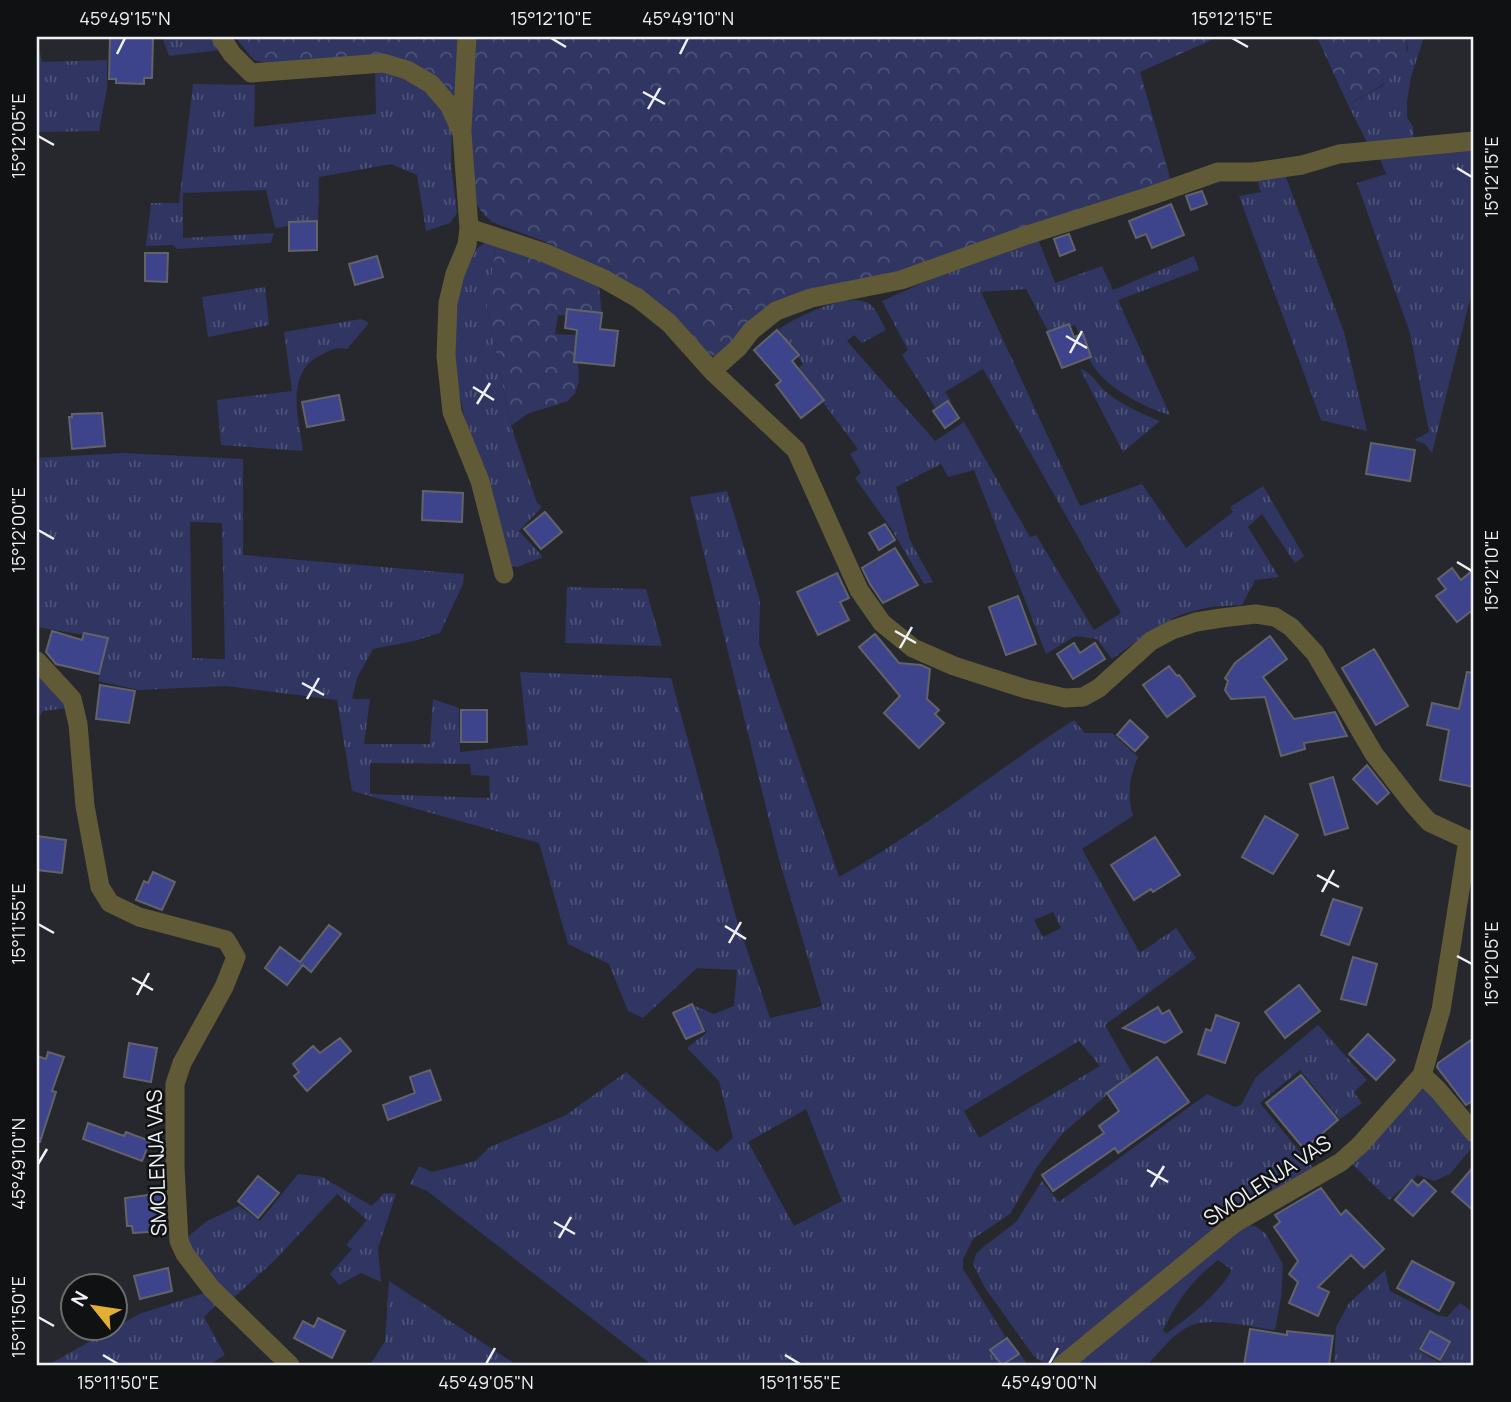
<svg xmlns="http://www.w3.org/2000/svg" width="1511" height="1402" font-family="Manrope,sans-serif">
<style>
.grass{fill:url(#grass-tufts);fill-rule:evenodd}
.forest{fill:url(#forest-crowns)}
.building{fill:#3d448c;stroke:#626369;stroke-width:2}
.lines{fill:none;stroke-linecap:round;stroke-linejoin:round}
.minor{stroke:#615a37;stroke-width:19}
.ticks{fill:none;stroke:#f0f1f4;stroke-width:2.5}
.labels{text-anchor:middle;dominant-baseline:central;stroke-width:5;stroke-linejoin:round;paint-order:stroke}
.street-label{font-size:21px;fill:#f0f1f4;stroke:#101113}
.neatline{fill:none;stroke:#f0f1f4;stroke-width:2.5}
.ticks-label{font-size:18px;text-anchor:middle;fill:#f0f1f4}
</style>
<defs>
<pattern id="grass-tufts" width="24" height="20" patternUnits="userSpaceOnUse" patternTransform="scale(1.75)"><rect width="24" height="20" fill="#303561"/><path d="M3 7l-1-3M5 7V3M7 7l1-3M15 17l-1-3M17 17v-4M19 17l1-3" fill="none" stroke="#4e5378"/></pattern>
<pattern id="forest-crowns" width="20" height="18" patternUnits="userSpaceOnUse" patternTransform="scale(1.75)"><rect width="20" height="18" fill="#303561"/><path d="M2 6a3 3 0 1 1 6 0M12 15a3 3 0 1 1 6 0" fill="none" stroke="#4e5378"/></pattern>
</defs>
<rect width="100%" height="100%" fill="#26282d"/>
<path class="grass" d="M162,37H213L221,50L169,56Z
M1406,37H1424L1411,77L1407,101V117L1413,127L1414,143L1369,146L1348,105L1382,86L1408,50Z
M37,38L42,62L107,60V88L99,131L37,132Z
M375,69L416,80L452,116L451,164L457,213L450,223L426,231L417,175L391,164L319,177L318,222L275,228L266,190L183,193V238L274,233L271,243L177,249L173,245L146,246L151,203H179L193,84L255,85L254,127L376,114Z
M1474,149V283L1432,453L1425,444L1414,440L1429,432L1410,333L1357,183L1386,174L1378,154Z
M1284,172L1344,332L1367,431L1321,420L1239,196L1261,192L1256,177Z
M1037,236L1055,283L1102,266L1113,290L1194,256L1199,270L1118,300L1170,415C1144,407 1114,392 1096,370C1087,358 1082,339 1075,325L1049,333L1026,289L981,292L1080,506L1142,484L1186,548L1233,512L1230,507L1263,486L1304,556L1295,563L1262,514L1248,527L1279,577L1255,580L1242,605C1178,606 1161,624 1112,659L1097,639L1075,636L1046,654L974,470L948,477L941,464L896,487L910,540L933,582L924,584L890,527L855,478L861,473L850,454L858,449L798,369L803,364L779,329C797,317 852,288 872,306C878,312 882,324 886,330L862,343L854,335L847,341L935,441L964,422L1030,537L1036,535L1094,630L1121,613L983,369L945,392L951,401L937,410L902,355L908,350L882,301L969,262Z
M491,239L497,240L487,307L511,426L537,503L542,507L519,531L543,557L517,567L509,565C483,480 422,334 474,252C478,246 486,243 491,239Z
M265,287L269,325L208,337L202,297Z
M361,319L369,323L347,349C337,347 330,350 321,355C284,372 299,419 303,451L221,445L217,400L292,391L284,332Z
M1080,369C1091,371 1097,384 1105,391C1122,405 1140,413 1160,421L1123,452Z
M123,453L243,459V555L464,574L463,584L440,633L414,641L373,649L357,678L352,699H370L364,744H430L433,699L459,708L460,752L528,745L520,672L671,678L736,917L770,1018L822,1006L777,852L690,497L727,491L760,600L759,644L839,877C922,831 995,771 1074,720L1085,733H1112L1138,757C1129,778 1127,794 1133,816L1082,849L1140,953L1176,928L1196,958L1105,1025L1132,1073L1062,1134L1037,1167L1010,1214L973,1239L963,1259V1269L1005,1336L994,1349L1006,1362L1018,1351L1028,1365H652L427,1191L410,1184L419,1166L432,1172L475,1161L490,1147L566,1115L626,1072L717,1152L733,1138L719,1081L687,1048L707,1032L688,1003L714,1014L734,1006L737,970L697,968L643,1018L628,1011L609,964L568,944L539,843L352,791L337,700L226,686L138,690L98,681L108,639L37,627V458ZM190,522L222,523L225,659L192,658ZM370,763L470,764L471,775L489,776L490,798L370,794ZM1053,912L1061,928L1043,937L1034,920ZM1079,1041L1100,1066L979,1138L964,1111ZM806,1109L842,1201L794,1226L748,1142Z
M567,587L646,589L662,646L565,643Z
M37,673L69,708L43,711L37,720Z
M1318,1025L1367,1080L1354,1092L1362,1103L1340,1119L1300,1070L1260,1103L1314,1169L1060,1358C1048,1364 1043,1365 1033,1355L985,1288L973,1264L976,1254L982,1248L1016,1222L1042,1181L1059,1202L1207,1094L1235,1107L1241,1105L1256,1077Z
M1422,1090L1431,1091L1474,1140V1145L1450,1174L1434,1181L1418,1175L1389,1200L1351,1163Z
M298,1174L322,1177L372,1206L384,1193L396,1194L378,1248L381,1282L361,1273L339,1285L330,1274L352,1249L346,1245L367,1220L337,1194L275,1260L230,1301L185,1239L207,1221L239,1206L260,1221Z
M1243,1224L1255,1226L1266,1234L1283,1264L1281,1298L1275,1330C1252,1328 1215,1317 1192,1325C1174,1332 1160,1352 1147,1365H1070ZM1218,1260L1232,1270C1216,1297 1190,1316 1166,1334L1163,1330C1177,1301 1192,1280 1218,1260Z
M1385,1270L1390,1291L1437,1315L1447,1317L1460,1303L1474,1313V1365H1334L1336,1327L1349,1303ZM1429,1330L1451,1342L1440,1363L1418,1350Z
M389,1281L517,1365H370L385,1341Z
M204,1293L216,1305L204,1317L225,1355L209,1365H48L139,1314Z"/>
<path class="forest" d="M235,37H1218L1140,72L1171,181L871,288L798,297L719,356L706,355L606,274L548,243L492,222L484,215L475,202L465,121L405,62L269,64L254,60Z
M1317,37H1406C1412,75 1376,88 1348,105Z
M497,240L599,285L602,318L558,315L555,334L577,335L579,381L575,393L568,401L527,414L511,426L487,307Z"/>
<path class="building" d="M110,37H153L152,78H144V84L116,83V79H109Z
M1202,191L1207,204L1191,210L1186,196Z
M1171,204L1184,235L1152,248L1146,234L1136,238L1129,221Z
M317,221V250L289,251V222Z
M1069,234L1075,250L1060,256L1054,239Z
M145,253H168L167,282L145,281Z
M377,256L383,277L355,285L349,264Z
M567,309L602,313L600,329L618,331L614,366L574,362L577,330L565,328Z
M1069,324L1074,337L1083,334L1091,357L1062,368L1047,332Z
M777,330L799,355L792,361L824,400L801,418L776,385L781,381L754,350Z
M339,395L344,420L307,427L302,402Z
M948,401L959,418L945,428L933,411Z
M102,413L105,446L72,449L69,417H72V414Z
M1371,443L1415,450L1410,481L1366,474Z
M423,491L463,493L462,522L422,520Z
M545,512L562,532L541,549L524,529Z
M885,524L895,540L879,550L869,533Z
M895,548L918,585L883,603L870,584L862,568Z
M1452,568L1461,580L1474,569V609L1457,622L1436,596L1446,589L1438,579Z
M837,573L849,598L840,602L849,620L818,635L797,592Z
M1018,596L1036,644L1006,655L989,607Z
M52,631L82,640L84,633L108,638L99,674L56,664L46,652Z
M875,634L899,663L921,665L930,669L927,699L939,710L935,714L944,723L919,748L884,713L900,696L859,647Z
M1270,636L1287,659L1263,677L1294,719L1335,712L1347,736L1304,743L1305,749L1281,756L1265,697L1231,699L1225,690L1228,681L1225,678L1235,663Z
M1074,643L1080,653L1095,643L1105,659L1073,679L1057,654Z
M1374,649L1408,706L1376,725L1342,668Z
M1169,666L1177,676L1179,675L1195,696L1167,717L1143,685Z
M1467,672L1474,673V787L1440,780L1449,730L1427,725L1432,703L1459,709Z
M100,685L135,691L129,723L96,719Z
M461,710H487V742H461Z
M1130,720L1148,737L1135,751L1117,735Z
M1367,765L1389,793L1377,804L1353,779Z
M1333,777L1348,828L1325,835L1310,784Z
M1265,816L1298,835L1273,874L1242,857Z
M37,836L66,840L62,873L37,870Z
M1155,837L1180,875L1153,892L1151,889L1134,900L1111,865Z
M153,872L175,882L162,910L136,900L144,881L148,883Z
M1333,899L1362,908L1349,945L1321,935Z
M329,925L341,934L311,972L303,965L287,985L265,968L280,947L300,962Z
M1353,957L1377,964L1366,1005L1341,999Z
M1299,985L1320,1011L1285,1038L1265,1012Z
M692,1004L704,1031L686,1039L673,1013Z
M1158,1007L1162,1014L1169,1010L1182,1032L1165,1043L1123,1028Z
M1216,1015L1239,1023L1225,1063L1198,1054L1206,1029L1211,1031Z
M1368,1034L1395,1060L1376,1080L1349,1054Z
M340,1038L351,1051L307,1091L294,1076L299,1072L293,1064L313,1046L320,1053Z
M1474,1038V1100L1466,1105L1437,1067L1438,1063Z
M129,1043L157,1048L151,1082L124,1077Z
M48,1052L64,1057L52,1091L56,1092L40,1142H37V1056L46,1059Z
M1157,1057L1189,1102L1118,1153L1115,1148L1053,1191L1042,1175L1104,1133L1099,1126L1119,1111L1107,1093Z
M430,1070L441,1100L388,1120L383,1105L415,1093L410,1077Z
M1301,1075L1338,1120L1304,1149L1266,1103Z
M88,1123L124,1136L126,1132L150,1141L142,1161L83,1139Z
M1474,1166V1211L1452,1192Z
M258,1176L279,1193L258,1218L238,1201Z
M1412,1180L1418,1186L1424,1180L1436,1191L1413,1216L1395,1200Z
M1321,1188L1341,1215L1346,1210L1384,1249L1364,1268L1351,1255L1318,1287L1329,1292L1318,1316L1289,1303L1298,1282L1289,1274L1298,1261L1274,1227L1280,1222L1275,1215Z
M164,1193L166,1231L133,1233L132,1226H127L125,1198Z
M1412,1261L1454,1283L1439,1311L1397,1288Z
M168,1268L172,1291L140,1299L134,1276Z
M318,1318L345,1331L332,1358L294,1338L303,1321L314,1327Z
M1250,1329L1287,1335V1331L1333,1336L1329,1365H1244Z
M1430,1331L1450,1342L1440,1360L1420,1349Z
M1007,1338L1019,1354L1002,1365L990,1350Z"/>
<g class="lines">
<path class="minor" d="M221,37L232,54L251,73L383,63L407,70L431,84L449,105L462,133L469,228
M462,129L467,37
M712,371L738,348L751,331L776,311L811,298L901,280L1021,237L1150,196L1218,172H1254L1302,165L1339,154L1474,141
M504,574L480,481L452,412L446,356L448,303L455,274L467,245L469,228L545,253L604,279L639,299L669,323L712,371L796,450L859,590L882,623L913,648L954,666L1026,689L1065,698L1083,697L1099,688L1151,641L1172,630L1196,622L1221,618L1256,614L1275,617L1291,627L1315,653L1374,754L1413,804L1429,822L1468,840
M37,661L72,699L78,724L85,806L100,887L110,903L139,917L226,940L236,957L224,987L182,1063L175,1084V1167L179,1241L185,1254L211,1288L290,1365
M1422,1075L1438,1090L1474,1133
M1062,1365L1235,1223L1341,1162L1360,1145L1422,1075L1441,1010L1468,840L1474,839"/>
</g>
<path class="ticks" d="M551,38L566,47M1232,38L1248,47M117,54L125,38M680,54L688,38M643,92L665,104M648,109L660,88M38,136L54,145M1457,168L1472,177M1066,336L1087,348M1070,353L1082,331M473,387L494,400M477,404L490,383M38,530L54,539M1457,562L1472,571M895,631L916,643M900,648L912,627M302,683L324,695M307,699L319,678M1317,875L1339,887M1322,892L1334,870M38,924L54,933M725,926L746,939M729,943L741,922M1457,956L1472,964M132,978L153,990M137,995L149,973M38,1164L47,1149M1147,1170L1168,1182M1151,1187L1164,1166M554,1222L575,1234M559,1238L571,1217M38,1317L54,1326M103,1355L118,1364M785,1355L800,1364M486,1364L495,1348M1049,1364L1058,1348"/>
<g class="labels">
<g class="street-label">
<text transform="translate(156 1163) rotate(-92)">SMOLENJA VAS</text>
<text transform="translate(1267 1180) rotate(-33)">SMOLENJA VAS</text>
</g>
</g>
<rect width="1511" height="1402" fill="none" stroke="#101113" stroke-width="77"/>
<g transform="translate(94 1307) rotate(300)"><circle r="33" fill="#101113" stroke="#6a6b6d" stroke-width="2"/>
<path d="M0-5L12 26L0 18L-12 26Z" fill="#e2af34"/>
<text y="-10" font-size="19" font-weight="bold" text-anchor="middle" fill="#f0f1f4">N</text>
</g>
<rect x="38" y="38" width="1434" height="1326" class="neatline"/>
<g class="ticks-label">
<text x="125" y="25">45°49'15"N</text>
<text x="551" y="25">15°12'10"E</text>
<text x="688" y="25">45°49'10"N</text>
<text x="1232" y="25">15°12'15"E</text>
<text transform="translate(19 136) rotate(-90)" y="6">15°12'05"E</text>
<text transform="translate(1492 177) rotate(-90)" y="6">15°12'15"E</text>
<text transform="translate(19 530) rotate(-90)" y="6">15°12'00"E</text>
<text transform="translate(1492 571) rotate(-90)" y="6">15°12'10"E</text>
<text transform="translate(19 924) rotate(-90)" y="6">15°11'55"E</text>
<text transform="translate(1492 964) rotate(-90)" y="6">15°12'05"E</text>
<text transform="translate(19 1164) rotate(-90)" y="6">45°49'10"N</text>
<text transform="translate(19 1317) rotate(-90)" y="6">15°11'50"E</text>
<text x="118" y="1389">15°11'50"E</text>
<text x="486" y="1389">45°49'05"N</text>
<text x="800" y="1389">15°11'55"E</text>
<text x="1049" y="1389">45°49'00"N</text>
</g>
</svg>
